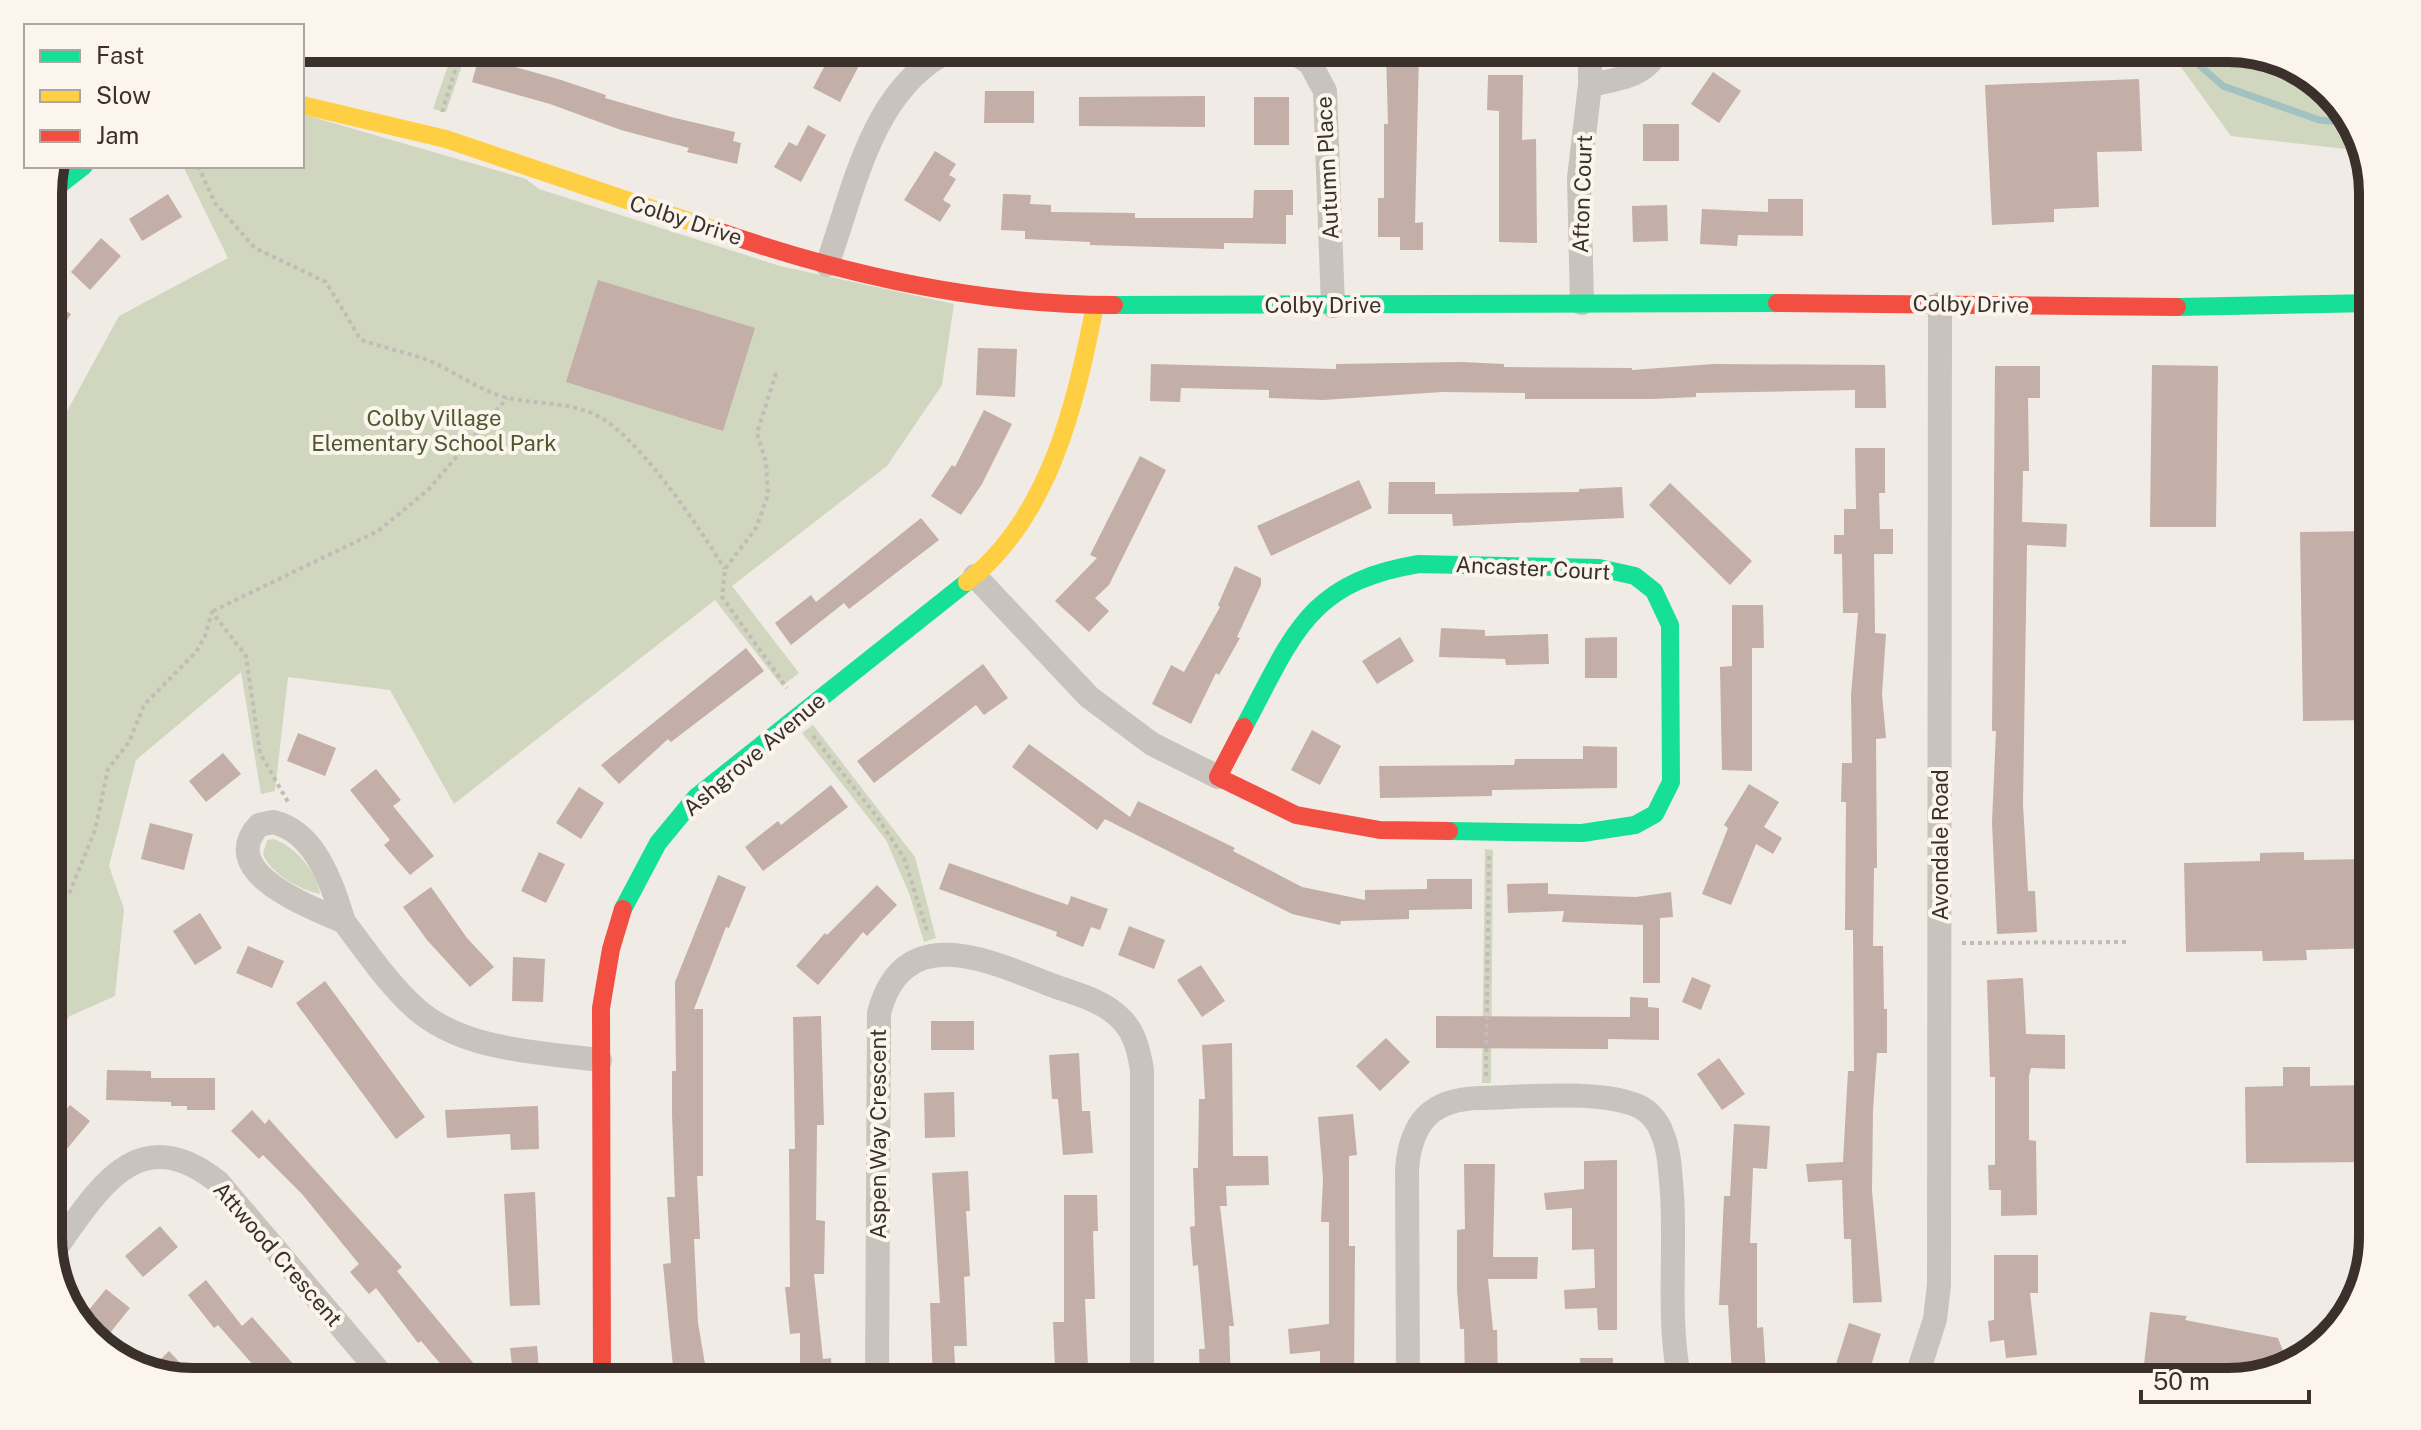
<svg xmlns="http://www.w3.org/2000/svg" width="2421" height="1430" font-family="'Public Sans',sans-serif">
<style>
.green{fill:#d1d6bf}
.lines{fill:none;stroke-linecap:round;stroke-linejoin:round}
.stream{stroke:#a1c2c1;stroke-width:7}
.building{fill:#c3afa7}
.path{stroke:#c2bbb6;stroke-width:4;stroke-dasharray:4 4;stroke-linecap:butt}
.street{stroke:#c9c3be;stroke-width:24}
.fast{stroke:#16e098;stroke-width:18}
.slow{stroke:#ffcf43;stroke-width:18}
.jam{stroke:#f24e42;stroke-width:18}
.labels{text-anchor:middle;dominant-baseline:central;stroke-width:8;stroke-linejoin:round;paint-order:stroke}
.street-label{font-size:22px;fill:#3b302b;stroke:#fbf5ee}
.park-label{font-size:22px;fill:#4a5a2e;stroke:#fbf5ee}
.rim{fill:none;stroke:#3b302b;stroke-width:10}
</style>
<rect width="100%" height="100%" fill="#f0ebe5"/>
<path class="green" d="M454,48H468L446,112L433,109Z
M2145,48C2236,48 2331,47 2363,151L2231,136L2170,52Z
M302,114L526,179L539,189L780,266L954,304L942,385L887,466L732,586L799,673L782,686L715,600L454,804L390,690L288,677L275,791L261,794L241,672L136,760L109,866L124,909L115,996L70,1016L48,1043V446L119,316L228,258L183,166H302Z
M813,725L915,857L936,938L924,942L909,893L886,840L802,733Z
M274,839C295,847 317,871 320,894C300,890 271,874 263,854L267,840Z
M1485,849L1493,850L1491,1083H1482Z"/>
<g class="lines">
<path class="stream" d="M2180,48L2223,86L2319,120L2354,123"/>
</g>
<path class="building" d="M834,48H848L864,56L840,102L813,88Z
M1419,52L1415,223L1423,222V250H1400V237H1378V198H1384V124H1388L1386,53Z
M479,57L558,79L606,95L605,98L671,117L735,132L733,141L741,143L737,164L687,152L689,148L621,130L550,104L472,82Z
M1713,72L1741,91L1719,123L1691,104Z
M1488,75H1523L1522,140L1536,139L1537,243L1499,242V111L1487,110Z
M2139,79L2142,151L2097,152L2099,207L2054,209V222L1992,225L1985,85Z
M985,91H1034V123H984Z
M1205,96V127L1079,126V97Z
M1254,97H1289V145H1254Z
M1643,124H1679V161H1643Z
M808,125L826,135L801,182L774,167L789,142L797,146Z
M935,151L956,164L949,175L956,179L943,200L951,205L940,222L904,200Z
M1254,190H1293V215H1286V244L1224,243V249L1090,245V242L1025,239V231L1001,230L1003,194L1031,195L1030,204L1051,205V212L1135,213V218H1253Z
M168,194L182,217L142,241L129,219Z
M1768,199H1803V236L1738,235L1737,246L1700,244L1702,209L1768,212Z
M1667,205L1668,241L1633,242L1632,206Z
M101,238L121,256L90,290L71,272Z
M598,280L755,328L723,431L566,382Z
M48,300L71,314L48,350Z
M978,348L1017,349L1015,397L976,395Z
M1461,362L1504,364V367L1632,368V370L1714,364L1885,365L1886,408H1855V390L1696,393V397L1652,399H1525V393L1442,392L1323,400L1269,398V390L1181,388L1180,402L1150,401L1151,364L1336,369V364Z
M2152,365L2218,366L2216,527H2150Z
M1995,366H2040V398H2028L2029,471H2023L2022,522L2067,524L2066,547L2027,545L2023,804L2028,891H2035L2037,932L1997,934L1992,822L1996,731H1992Z
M984,410L1012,424L982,484L961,515L931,496L952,465L955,467Z
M1855,448H1885V493H1879L1880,529H1893V554H1874L1875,633L1886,634L1882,694L1886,738L1876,739L1877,868H1874L1873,946H1883L1884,1009H1887V1053H1877L1873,1110L1872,1191L1882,1302L1853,1303L1851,1239H1844L1842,1180L1808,1182L1806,1164L1843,1162L1848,1071H1854L1853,930H1845L1846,802H1841L1842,763H1852L1851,695L1858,613H1843L1842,554H1834V535H1844V509H1856Z
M1140,456L1166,470L1109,585L1095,598L1109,611L1089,632L1055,601L1097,558L1090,555Z
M1359,480L1372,508L1271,556L1257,526Z
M1389,482H1435V494L1579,492V489L1622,487L1624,518L1453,526L1452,514H1388Z
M1670,483L1752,561L1730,585L1649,505Z
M921,518L939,540L849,609L844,603L791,645L775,623L811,595L816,602Z
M2373,531V720L2303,721L2300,532Z
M1235,566L1261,578V585L1237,637L1240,638L1219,675L1216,673L1191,724L1152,704L1171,665L1184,672L1220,607L1218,605Z
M1732,605H1763L1764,648H1752V771L1722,770L1720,667L1732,666Z
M1441,628L1485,630V636L1548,634L1549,664L1506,665L1505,659L1439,657Z
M1400,637L1414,661L1377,684L1362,661Z
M1617,637V678H1585V638Z
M746,648L764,671L671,742L668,739L619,784L601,765Z
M983,664L1008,698L984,715L976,705L874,783L857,761Z
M1312,730L1341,746L1320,785L1291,770Z
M298,733L336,748L325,776L287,761Z
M1029,744L1130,817L1138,801L1235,848L1233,851L1302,887L1365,900V890L1427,889V879H1472V909L1409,910V919L1341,921L1340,925L1292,914L1105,819L1097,830L1012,767Z
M1583,746L1617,747V788L1492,790V796L1380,798L1379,766L1514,765L1515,759H1583Z
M223,753L241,774L206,802L189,781Z
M376,769L401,800L393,806L434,856L410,875L384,845L390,840L350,790Z
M1749,784L1779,802L1764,827L1782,838L1773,854L1756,844L1731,905L1702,894L1728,828L1724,825Z
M831,785L848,807L763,871L745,847L778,821L781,825Z
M579,787L604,803L581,839L556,823Z
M150,823L193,834L184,870L141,859Z
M539,852L565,864L546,903L521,891Z
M2304,852V860L2373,859V948L2306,950L2307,960L2263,961L2262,951L2186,952L2184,863L2260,861V853Z
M949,863L1068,905L1071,896L1108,909L1100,930L1091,927L1083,947L1056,936L1057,932L939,889Z
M718,875L746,887L729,928L726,927L694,1009H703V1176H697L700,1239H694L698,1323L705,1364L673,1367L663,1264L671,1263L667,1197H675L672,1114V1071H676L675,982Z
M1548,883V894L1636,897L1671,892L1673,917L1660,918V983H1643V925L1562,922L1564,911L1508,913L1507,884Z
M877,885L897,905L867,936L863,932L818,985L796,966L825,933L827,935Z
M431,887L467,938L494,967L470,987L427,940L403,907Z
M200,913L222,948L195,965L173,931Z
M1129,926L1165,940L1154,969L1118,955Z
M248,946L284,961L272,988L236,973Z
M513,957L545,959L543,1002L512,1001Z
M1201,965L1225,1001L1202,1017L1177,980Z
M1692,977L1711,985L1701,1010L1682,1002Z
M2023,978L2026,1034L2065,1035V1069L2031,1068L2029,1076V1140L2036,1141L2037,1215L2001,1216V1190H1989L1988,1165H1995V1077H1990L1987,980Z
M325,981L425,1117L396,1139L296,1003Z
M1630,997L1648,998V1007L1659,1008V1040L1608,1039V1049L1436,1048V1016L1630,1017Z
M821,1016L824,1125H817L816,1220L825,1221L824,1274H814L823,1359L831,1358L832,1382H800V1333L790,1334L785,1287H790L789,1149H795L793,1017Z
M931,1021H974V1050H931Z
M1386,1038L1410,1062L1380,1091L1356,1066Z
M1232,1043L1233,1156H1268L1269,1185L1226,1186L1227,1206H1220L1234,1326H1229L1231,1382H1200L1199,1349H1205L1198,1265L1193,1266L1190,1227L1195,1226L1193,1168H1198L1199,1099H1205L1202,1045Z
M1079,1053L1082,1111H1090L1093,1153L1063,1155L1058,1099H1052L1049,1055Z
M1719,1058L1745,1094L1722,1110L1697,1074Z
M2283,1067H2310V1086L2373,1085V1162L2246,1163L2245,1087L2283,1086Z
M107,1070L151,1071V1078H215V1110H187V1106H171V1102L106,1100Z
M954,1092L955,1137L925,1138L924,1093Z
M70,1105L90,1121L48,1172V1132Z
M538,1106L539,1149L511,1150L510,1134L447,1138L445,1110Z
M252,1110L265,1124L269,1119L402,1267L397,1271L479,1370L465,1382H456L421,1341L418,1343L376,1288L369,1294L350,1272L359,1264L302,1194L263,1155L259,1159L231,1131Z
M1353,1114L1357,1155L1349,1156V1246H1355L1354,1382H1320V1351L1290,1354L1288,1329L1329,1324V1222H1321L1323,1179L1318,1117Z
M1734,1124L1770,1126L1767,1169L1753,1168L1750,1243H1757V1328L1763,1327L1766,1373L1732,1375L1728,1305H1719L1724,1196H1730Z
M1617,1160V1330H1598L1597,1308L1565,1309L1564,1290L1595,1288L1594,1249L1572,1250V1208L1546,1210L1544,1193L1584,1189V1161Z
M1464,1164H1495L1493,1257H1538L1537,1279H1488L1493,1330H1497L1498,1382H1465L1464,1329H1460L1457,1289V1230L1465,1229Z
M968,1171L970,1211H966L970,1276L964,1277L967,1346H954L956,1382H933L930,1303H940L932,1173Z
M535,1192L540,1305L510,1306L504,1194Z
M1064,1195H1097L1098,1231H1093L1095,1299H1085L1088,1367L1055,1368L1053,1322H1064Z
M160,1226L178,1247L143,1277L125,1256Z
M1994,1255H2038V1293H2030L2037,1355L2006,1358L2004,1340L1990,1342L1988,1321L1994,1320Z
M206,1280L242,1326L252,1317L309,1382H268L218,1325L214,1328L188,1295Z
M106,1289L130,1308L101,1344L79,1322Z
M2150,1312L2187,1316L2185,1320L2278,1338L2289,1366L2229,1382H2142Z
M1849,1323L1881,1334L1868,1375L1836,1364Z
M537,1346L540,1382H514L510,1348Z
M169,1351L198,1382L167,1375L156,1364Z
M1580,1358H1613V1382H1581Z"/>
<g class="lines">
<path class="path" d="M442,112L462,48
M198,166L215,203L255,248L326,282L361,340C382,347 404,352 425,359C453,370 479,391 508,398C536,404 564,402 592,413C636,431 699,528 725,569
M776,373L757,433L766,462L768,495L756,528L725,569L722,597L787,688
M213,611L378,531L428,490L507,398
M813,736L878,818L904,858L928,934
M48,904L69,894L95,830L108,769L129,742L144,705L196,652L205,636L212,612L246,656L260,753L288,802
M1962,943L2127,942
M1486,1076L1489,856"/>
<path class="street" d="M1286,48L1310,63L1325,91L1333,306
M1590,85C1618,79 1647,77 1659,48
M827,265C855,188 872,84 955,48
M1582,303L1579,178L1590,85V48
M975,576L1089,697L1152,744L1218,777
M273,822C316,832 332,884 344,922C311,907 215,873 259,825Z
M344,922C366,951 387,982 414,1007C462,1051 538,1052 600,1060
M51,1255C97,1192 136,1117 218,1182L388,1382
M877,1382L879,1013C903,922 986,959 1046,983C1071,993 1103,999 1122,1020C1135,1033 1139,1052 1142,1070V1382
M1408,1382L1407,1169C1411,1121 1432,1099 1480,1098C1523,1097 1593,1090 1633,1104C1646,1108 1657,1119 1662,1133C1670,1151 1670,1173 1672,1193C1676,1255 1667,1321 1680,1382
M1915,1382L1935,1319L1939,1285L1940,304"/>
<path class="fast" d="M48,194L84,166
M1114,305L1777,303
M2177,307L2373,303
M1419,564L1599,568L1635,576L1654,591L1670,625L1671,782L1655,814L1635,825L1582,833L1449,831
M1244,727C1293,636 1307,582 1419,564
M623,909L658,843L696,797L967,582"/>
<path class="slow" d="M302,105L446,139L721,232
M967,582C1050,517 1076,403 1095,305"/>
<path class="jam" d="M721,232C848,276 979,305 1114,305
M1777,303L2177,307
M1244,727L1218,777L1296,815L1380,830L1449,831
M602,1382L601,1008L611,949L623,909"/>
</g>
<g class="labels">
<g class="street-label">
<text transform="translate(1327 168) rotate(-93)">Autumn Place</text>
<text transform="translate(1582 194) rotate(-88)">Afton Court</text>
<text transform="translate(686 220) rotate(18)">Colby Drive</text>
<text transform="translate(1971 304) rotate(1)">Colby Drive</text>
<text x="1323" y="305">Colby Drive</text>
<text transform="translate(1533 568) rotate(3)">Ancaster Court</text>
<text transform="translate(754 754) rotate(-40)">Ashgrove Avenue</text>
<text transform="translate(1940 845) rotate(-90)">Avondale Road</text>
<text transform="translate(878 1134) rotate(-90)">Aspen Way Crescent</text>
<text transform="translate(278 1254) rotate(49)">Attwood Crescent</text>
</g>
<g class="park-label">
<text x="434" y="418">Colby Village<tspan x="434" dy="25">Elementary School Park</tspan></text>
</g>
</g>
<path d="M0 0H2421V1430H0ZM193 62H2228A131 131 0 0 1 2359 193V1237A131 131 0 0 1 2228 1368H193A131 131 0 0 1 62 1237V193A131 131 0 0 1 193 62Z" fill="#fbf5ee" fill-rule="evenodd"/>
<path class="rim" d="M193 62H2228A131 131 0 0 1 2359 193V1237A131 131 0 0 1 2228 1368H193A131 131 0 0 1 62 1237V193A131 131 0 0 1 193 62Z"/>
<rect x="24" y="24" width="280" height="144" fill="#fbf5ee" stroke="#aea6a0" stroke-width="2"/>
<rect x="40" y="50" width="40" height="12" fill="#16e098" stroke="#aea6a0" stroke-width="2"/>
<text x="96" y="64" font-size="24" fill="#3b302b">Fast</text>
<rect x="40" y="90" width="40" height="12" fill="#ffcf43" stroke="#aea6a0" stroke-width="2"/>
<text x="96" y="104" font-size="24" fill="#3b302b">Slow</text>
<rect x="40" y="130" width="40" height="12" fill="#f24e42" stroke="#aea6a0" stroke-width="2"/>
<text x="96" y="144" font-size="24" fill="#3b302b">Jam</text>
<path d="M2141 1390v12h168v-12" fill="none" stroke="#3b302b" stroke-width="4"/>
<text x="2153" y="1390" font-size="24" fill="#3b302b" stroke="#fbf5ee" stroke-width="6" paint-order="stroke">50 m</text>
</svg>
